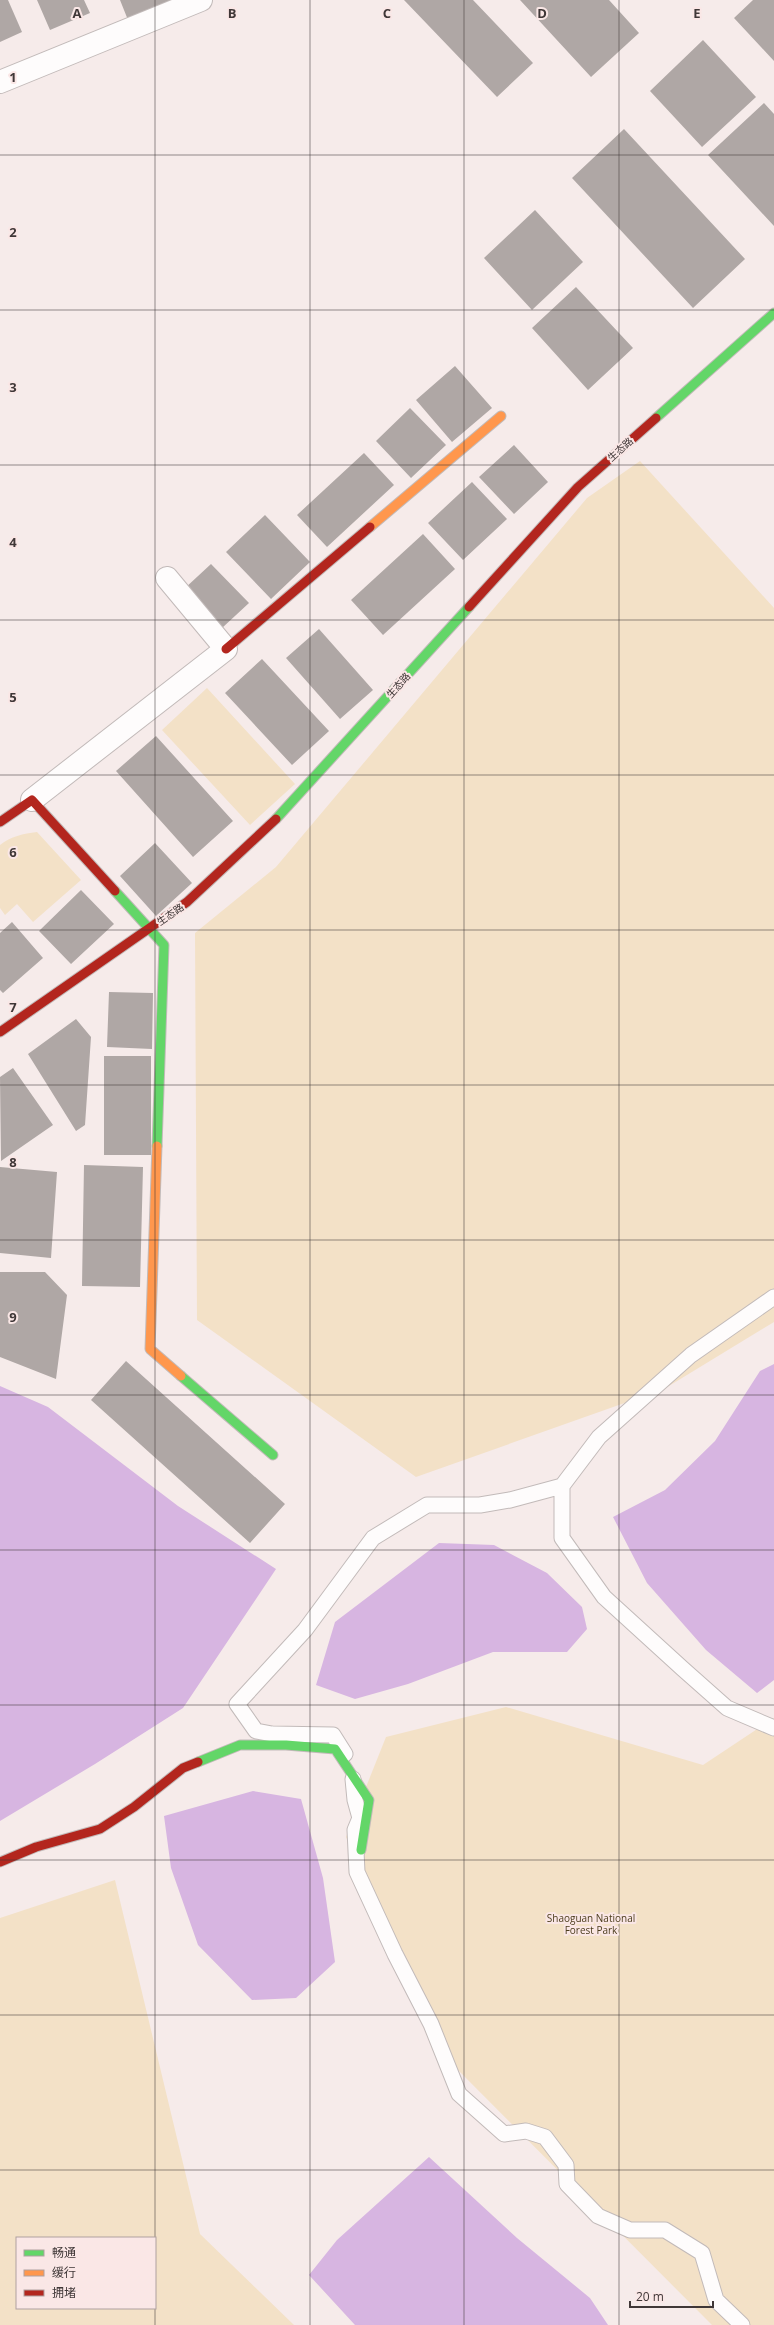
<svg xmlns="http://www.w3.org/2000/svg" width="774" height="2325" font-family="'Open Sans','Noto Sans SC',sans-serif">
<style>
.green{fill:#f3e1c7;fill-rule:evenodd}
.water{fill:#d7b5e1}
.building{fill:#afa7a5}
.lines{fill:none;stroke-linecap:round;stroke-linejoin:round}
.lane-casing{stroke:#c2bab9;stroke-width:17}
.street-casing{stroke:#c2bab9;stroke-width:24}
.fast-casing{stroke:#c2bab9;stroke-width:11}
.slow-casing{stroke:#c2bab9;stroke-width:11}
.jam-casing{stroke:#c2bab9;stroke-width:11}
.lane{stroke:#fefcfc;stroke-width:15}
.street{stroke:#fefcfc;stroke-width:22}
.fast{stroke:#63d668;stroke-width:9}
.slow{stroke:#ff974d;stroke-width:9}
.jam{stroke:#b3261e;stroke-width:9}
.grid{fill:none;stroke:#3f3737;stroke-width:1;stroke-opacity:0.55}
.labels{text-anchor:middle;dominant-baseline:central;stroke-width:4;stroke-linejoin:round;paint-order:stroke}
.street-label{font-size:10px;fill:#3f3737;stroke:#fae7e6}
.park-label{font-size:10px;fill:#4c3d1d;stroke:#fae7e6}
.grid-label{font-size:13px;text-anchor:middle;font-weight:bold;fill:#3f3737;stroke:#fae7e6;stroke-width:4;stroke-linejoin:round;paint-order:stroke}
</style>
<rect width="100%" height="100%" fill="#f6ebea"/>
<path class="green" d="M640,461L774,608V1322L664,1389L416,1477L197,1320L195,933L276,867L587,498Z
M207,688L295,784L250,825L162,730Z
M37,832L81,880L33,922L17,904L5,915L0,908V845C11,836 23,834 37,832Z
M506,1707L703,1765L774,1718V2325H712L458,2070L346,1837L386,1737Z
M115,1880L200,2234L294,2325H0V1918ZM17,2238H155V2308H17Z"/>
<path class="water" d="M774,1364V1680L757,1693L706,1650L647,1583L613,1517L665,1490L715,1441L760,1371Z
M0,1386L48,1407L178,1506L276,1569L183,1708L95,1764L0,1821Z
M439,1543L494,1545L547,1573L582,1607L587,1629L567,1652H493L408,1684L355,1699L316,1685L335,1622Z
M253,1791L301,1799L323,1878L335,1962L296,1998L252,2000L198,1945L171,1868L164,1816Z
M429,2157L517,2238L590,2298L608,2325H355L309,2275L337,2240Z"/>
<path class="building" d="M0,0H8L22,32L0,42Z
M37,0H84L90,13L50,30Z
M120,0H177L128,20Z
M404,0H473L533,63L497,97Z
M520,0H609L639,33L591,77Z
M753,0H774V61L734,18Z
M703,40L756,97L702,147L650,91Z
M764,103L774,114V226L708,155Z
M624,129L745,259L693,308L572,178Z
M535,210L583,262L532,310L484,258Z
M576,287L633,348L588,390L532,328Z
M455,366L492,408L452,442L416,400Z
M410,408L446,445L411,478L376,441Z
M514,445L548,482L514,514L479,477Z
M364,453L394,485L327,547L297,515Z
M472,482L507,519L463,560L428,523Z
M265,515L310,562L271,599L226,552Z
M423,534L455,569L383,635L351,600Z
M211,564L249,603L222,628L184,589Z
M319,629L373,690L340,719L286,658Z
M262,659L329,731L292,765L225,693Z
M156,736L233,821L193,857L116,771Z
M155,843L192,883L156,916L120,876Z
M81,890L114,924L71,964L39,931Z
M12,922L43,958L3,993L0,990V933Z
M109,992L153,993L152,1049L107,1047Z
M76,1019L91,1037L85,1125L76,1131L28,1054Z
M104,1056H151V1155H104Z
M13,1068L53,1125L1,1161L0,1077Z
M84,1165L143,1167L140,1287L82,1286Z
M0,1167L57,1172L51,1258L0,1253Z
M0,1272H45L67,1295L56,1379L0,1357Z
M126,1361L285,1504L250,1543L91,1400Z"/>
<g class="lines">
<defs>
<path id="lane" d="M774,1297L691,1355L599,1437L562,1486V1538L604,1597L683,1669L727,1708L774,1728
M345,1754L333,1735L272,1734L256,1731L237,1704L305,1630L373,1538L427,1505H480L510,1500L562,1486
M353,1779L355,1800L360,1818L355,1830L357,1872L395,1954L431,2024L459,2094L504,2134L526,2131L545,2137L566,2165L567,2184L598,2216L630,2230H665L702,2253L716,2300L742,2325"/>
<path id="street" d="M0,82L201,0
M32,800L226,649L167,578"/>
<path id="fast" d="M656,418L774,313
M276,819L469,607
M115,891L164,945L157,1146
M181,1376L273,1455
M198,1762L240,1745H286L335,1749L369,1800L361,1850"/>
<path id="slow" d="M370,527L501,416
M157,1146L150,1349L181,1376"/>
<path id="jam" d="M469,607L578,487L656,418
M226,649L370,527
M0,822L32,800L115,891
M0,1032L187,902L276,819
M0,1862L36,1847L100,1829L134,1807L183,1768L198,1762"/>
</defs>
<use href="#lane" class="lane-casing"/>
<use href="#street" class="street-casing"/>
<use href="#fast" class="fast-casing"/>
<use href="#slow" class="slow-casing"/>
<use href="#jam" class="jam-casing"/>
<use href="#lane" class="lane"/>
<use href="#street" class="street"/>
<use href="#fast" class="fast"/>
<use href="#slow" class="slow"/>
<use href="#jam" class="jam"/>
</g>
<path class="grid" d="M155,0V2238M310,0V2325M464,0V2325M619,0V2325M0,155H774M0,310H774M0,465H774M0,620H774M0,775H774M0,930H774M0,1085H774M0,1240H774M0,1395H774M0,1550H774M0,1705H774M0,1860H774M0,2015H774M0,2170H774M155,2308V2325"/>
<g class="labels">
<g class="street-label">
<text transform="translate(620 449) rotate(-42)">生态路</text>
<text transform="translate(398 685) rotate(-48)">生态路</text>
<text transform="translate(170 914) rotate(-35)">生态路</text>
</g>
<g class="park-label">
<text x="591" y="1918">Shaoguan National<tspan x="591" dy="12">Forest Park</tspan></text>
</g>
</g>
<g class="grid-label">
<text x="77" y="18">A</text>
<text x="232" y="18">B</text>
<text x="387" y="18">C</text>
<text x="542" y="18">D</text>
<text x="697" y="18">E</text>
<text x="13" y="82">1</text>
<text x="13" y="237">2</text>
<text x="13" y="392">3</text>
<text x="13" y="547">4</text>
<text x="13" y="702">5</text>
<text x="13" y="857">6</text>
<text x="13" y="1012">7</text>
<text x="13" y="1167">8</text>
<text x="13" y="1322">9</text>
</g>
<rect x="16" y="2237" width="140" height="72" fill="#fae7e6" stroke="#afa1a0"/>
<rect x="24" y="2250" width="20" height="6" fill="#63d668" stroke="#afa1a0"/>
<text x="52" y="2257" font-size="12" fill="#3f3737">畅通</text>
<rect x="24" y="2270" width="20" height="6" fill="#ff974d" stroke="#afa1a0"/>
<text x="52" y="2277" font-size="12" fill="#3f3737">缓行</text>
<rect x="24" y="2290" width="20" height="6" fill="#b3261e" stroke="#afa1a0"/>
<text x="52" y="2297" font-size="12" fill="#3f3737">拥堵</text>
<path d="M630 2301v6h83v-6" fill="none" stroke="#3f3737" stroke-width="2"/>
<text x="636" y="2301" font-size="12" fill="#3f3737" stroke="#fae7e6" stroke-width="3" paint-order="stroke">20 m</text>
</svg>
